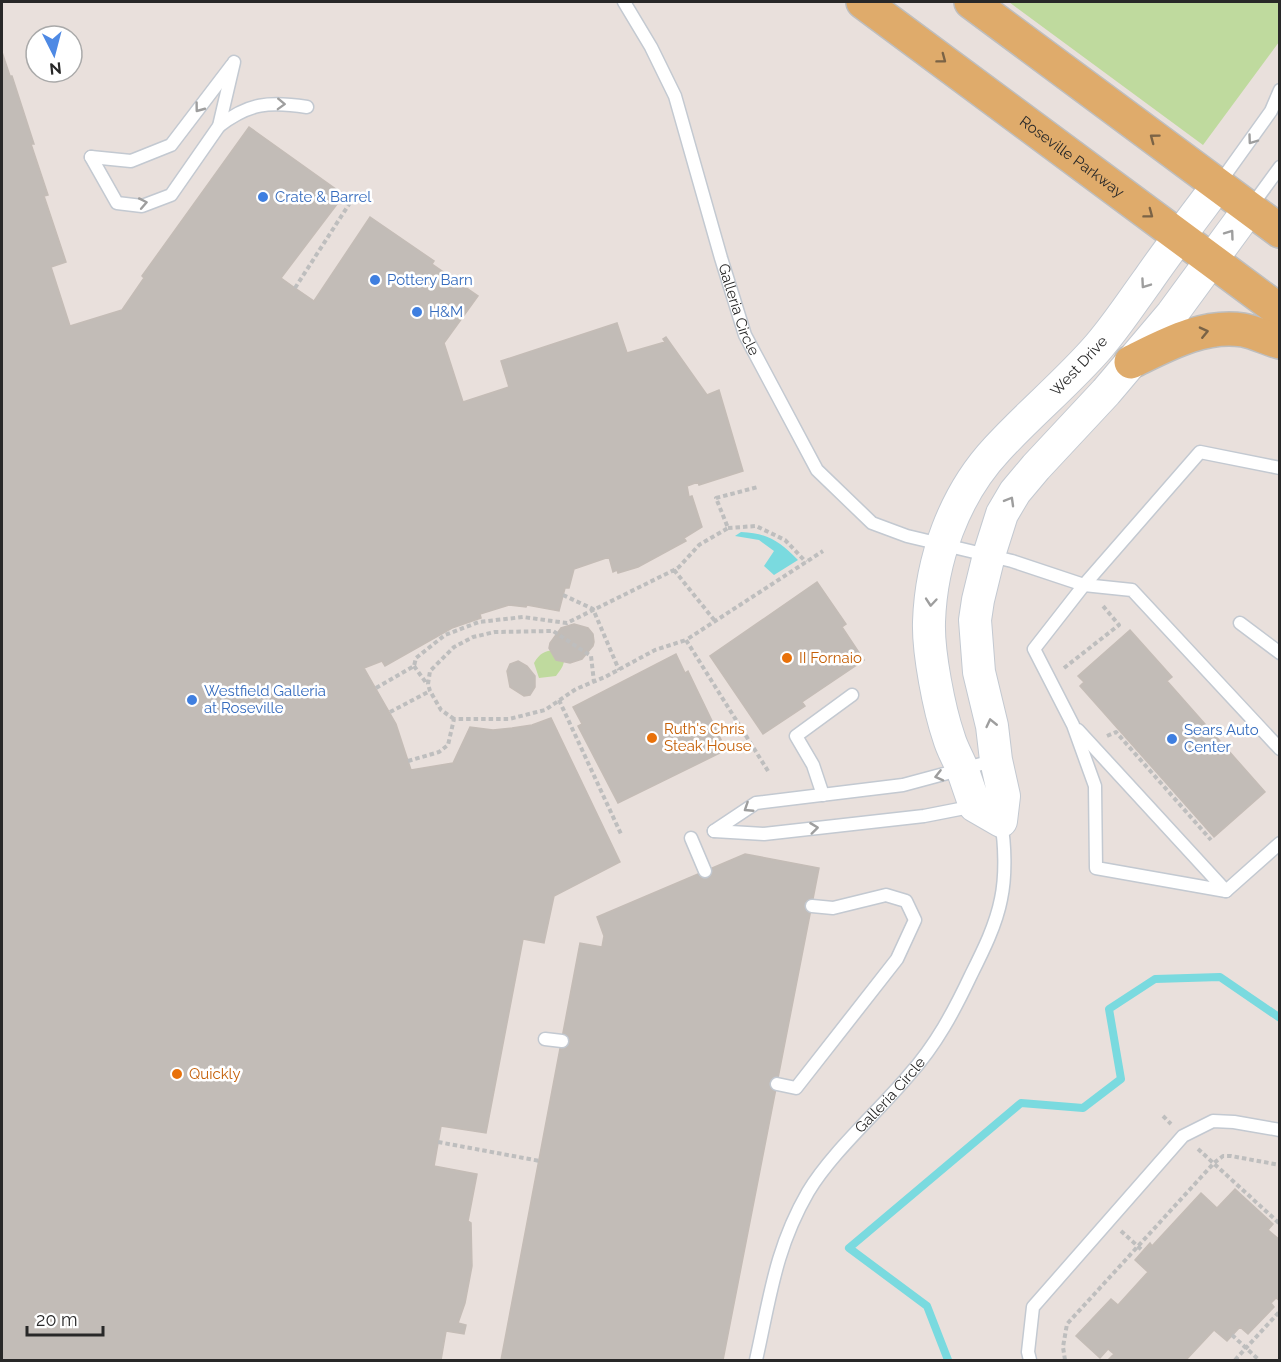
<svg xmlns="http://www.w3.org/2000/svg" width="1281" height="1362" font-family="Raleway,sans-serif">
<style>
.green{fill:#bfda9e}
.water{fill:#7adadf}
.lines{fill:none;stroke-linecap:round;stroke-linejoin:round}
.stream{stroke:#7adadf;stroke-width:8}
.building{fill:#c2bcb7;stroke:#c4bcb6;stroke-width:1.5}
.service-casing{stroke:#c3c9d1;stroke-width:15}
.tertiary-casing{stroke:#c3c9d1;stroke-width:34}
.primary-casing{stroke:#bebebe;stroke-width:36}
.path{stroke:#bebebe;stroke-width:4;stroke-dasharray:4.5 3;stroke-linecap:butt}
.service{stroke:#fff;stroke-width:12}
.tertiary{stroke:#fff;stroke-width:32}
.primary{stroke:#dfab6b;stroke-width:33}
.oneway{stroke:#7a6346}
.oneway2{stroke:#9e9e9e}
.shop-dot{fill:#3f7fe0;stroke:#fff;stroke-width:2}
.food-dot{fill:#e8710a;stroke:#fff;stroke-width:2}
.labels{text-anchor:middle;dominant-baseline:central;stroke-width:5;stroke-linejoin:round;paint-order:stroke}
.street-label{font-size:15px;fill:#282828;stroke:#fff}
.shop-label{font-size:15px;fill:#366cbe;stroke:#fff;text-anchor:start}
.food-label{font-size:15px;fill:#c56008;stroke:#fff;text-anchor:start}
</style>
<rect width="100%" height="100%" fill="#e9e0dc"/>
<path class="green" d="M1009,2H1279V42L1203,145Z
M555,650L564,656C565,665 561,669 556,676L539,678L534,663C540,653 544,651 555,650Z"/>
<path class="water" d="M741,532C768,533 779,541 798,560L774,575L764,566L774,551L759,540L735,536Z"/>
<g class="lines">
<path class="stream" d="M948,1360L927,1306L849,1248L1021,1103L1083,1108L1121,1079L1109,1009L1155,979L1220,977L1280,1018"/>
</g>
<path class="building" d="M2,52L10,76H12L34,144H31L48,195L44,196L66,262L51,267L70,326L122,310L144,278L142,276L249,127L344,195L281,278L295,288L314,301L370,217L434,261L432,264L478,296L444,343L463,402L509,387L501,361L617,323L627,353L665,342L663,339L666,337L707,395L719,390L743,471L699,485L698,482L687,486L689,497L692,496L702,527L684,538L686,541L638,567L618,573L617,570L613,572L609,557L574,569L569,588H565L559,611L527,605L526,607L509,605L480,614L481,618L452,628L385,666L382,661L364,668L396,724L411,770L453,763L470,727L493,730L512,728L532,725L551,718L620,862L554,896L544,943L523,939L486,1133L441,1126L434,1166L477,1174L468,1221L471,1223L472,1266L465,1303L458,1323L466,1325L464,1334L446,1331L441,1360H2Z
M817,582L846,624L842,627L864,660L802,702L805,706L763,734L710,656Z
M574,624L588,628L593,634L594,642L593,646L582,659L570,663L556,660L549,648L550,643L561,628Z
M1130,630L1172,677L1167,681L1265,792L1214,837L1080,686L1084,682L1078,676Z
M676,654L685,673L688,671L726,750L618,803L578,726L582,724L573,707Z
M518,661L527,666L535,676V687L530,695L524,696L510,687L507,671L510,664Z
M745,854L819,868L723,1360H501L580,943L602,947L604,936L597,917Z
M1235,1189L1273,1224L1268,1230L1280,1240V1301L1276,1298L1271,1303L1274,1307L1248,1334L1240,1327L1227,1341L1214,1330L1186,1360H1108L1114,1354L1108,1349L1100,1358L1076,1336L1111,1299L1118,1305L1148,1272L1135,1260L1150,1243L1152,1246L1201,1193L1217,1208Z"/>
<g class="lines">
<defs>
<g id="service">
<path id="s1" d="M624,2L651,47L675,96L721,258L745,335L817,470L872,523L907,536L1012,561L1084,585L1132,590L1280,749"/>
<path d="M219,126C249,103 269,101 307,107"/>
<path d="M91,157L117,203L142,206L171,195L219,126L234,62"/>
<path d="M91,157L131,161L171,145L232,65"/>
<path d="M1218,185L1271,111L1280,90"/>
<path d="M1250,208L1280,167"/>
<path d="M1280,468L1200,452L1084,585L1034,649L1073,725L1095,786L1096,868L1226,891L1280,843"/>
<path d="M1240,623L1280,653"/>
<path d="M1078,730L1226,891"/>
<path d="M823,795L813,765L796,736L852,695"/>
<path d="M714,831L756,803L903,785L996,760"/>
<path d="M714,831L764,834L924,816L975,806"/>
<path d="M691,838L705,871"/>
<path d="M545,1039L562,1041"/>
<path d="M777,1084L796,1088L897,959L915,920L906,901L886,895L833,908L812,906"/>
<path id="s2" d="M756,1360C770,1298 775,1249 808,1192C832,1152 878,1112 909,1075C936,1045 954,1011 971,975C983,951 996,925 1001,899C1006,876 1005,844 1001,822"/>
<path d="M1030,1360L1028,1352L1033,1307L1183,1136L1213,1121L1234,1122L1280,1130"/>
</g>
<path id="tertiary" d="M1218,185C1194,217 1170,248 1148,280C1132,302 1117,325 1099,346C1068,382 1030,413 997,449C954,495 931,560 929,622C928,652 939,709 949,738C952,749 959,760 963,771C967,783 971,794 975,806L1001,821L1004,796L996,760L992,726L979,672L975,620L978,600L989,555L1002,514L1015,492L1036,467L1106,392L1172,314L1249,209"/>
<g id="primary">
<path id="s3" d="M863,2L1280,311"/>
<path d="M971,2L1280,231"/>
<path d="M1131,362C1166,345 1203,324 1243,330C1255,332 1268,339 1280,342"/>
</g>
</defs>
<use href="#service" class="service-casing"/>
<use href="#tertiary" class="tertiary-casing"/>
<use href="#primary" class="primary-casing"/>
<path class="path" d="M295,288L355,195
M728,528L756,526L785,540L806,562
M674,570L715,621
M563,595L593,609L619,670
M414,666L427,684
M1064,668L1119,625L1103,606
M376,688L414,666L416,658L445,635L479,622L523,617L567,623L674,570L679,567L699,545L728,528L716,498L758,487
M559,700L621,834
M390,712L430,691
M454,719L441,710L430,691L428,684L430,671L454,647L473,637L495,632L553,631L591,656L594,682
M1107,736L1116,732L1211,840
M408,761L439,752L448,745L454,719H509L545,710L576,689L605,677L655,650L686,640
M768,771L686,640L823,551
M1163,1116L1171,1124
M438,1142L540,1161
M1198,1149L1280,1224
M1121,1231L1143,1251
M1232,1335L1259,1360
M1065,1360L1063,1347L1067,1324L1214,1163L1223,1156H1231L1280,1165
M1235,1360L1280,1311"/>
<use href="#service" class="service"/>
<use href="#tertiary" class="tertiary"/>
<use href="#primary" class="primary"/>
</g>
<defs><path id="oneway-chevron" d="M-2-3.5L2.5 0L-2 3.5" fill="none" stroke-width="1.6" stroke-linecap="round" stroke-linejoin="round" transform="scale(1.5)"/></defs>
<g class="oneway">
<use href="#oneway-chevron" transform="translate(942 59) rotate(37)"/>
<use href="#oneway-chevron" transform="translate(1154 138) rotate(-143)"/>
<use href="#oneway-chevron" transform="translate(1149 214) rotate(37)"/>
<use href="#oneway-chevron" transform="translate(1204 332) rotate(-13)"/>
</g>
<g class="oneway2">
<use href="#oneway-chevron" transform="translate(281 104) rotate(2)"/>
<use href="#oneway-chevron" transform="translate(199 108) rotate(127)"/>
<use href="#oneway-chevron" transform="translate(1252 140) rotate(126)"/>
<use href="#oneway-chevron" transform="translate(143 203) rotate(-11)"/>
<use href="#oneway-chevron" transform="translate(1230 234) rotate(-54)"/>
<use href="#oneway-chevron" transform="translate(1145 284) rotate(125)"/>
<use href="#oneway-chevron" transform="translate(1010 501) rotate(-60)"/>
<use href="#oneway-chevron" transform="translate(931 602) rotate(95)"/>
<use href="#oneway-chevron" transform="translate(991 723) rotate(-103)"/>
<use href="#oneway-chevron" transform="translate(939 776) rotate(166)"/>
<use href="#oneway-chevron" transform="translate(748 808) rotate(147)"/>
<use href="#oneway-chevron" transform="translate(814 828) rotate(-7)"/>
</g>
<g class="shop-dot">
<circle cx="263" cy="197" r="6"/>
<circle cx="375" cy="280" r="6"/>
<circle cx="417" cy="312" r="6"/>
<circle cx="192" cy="700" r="6"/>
<circle cx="1172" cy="739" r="6"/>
</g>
<g class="food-dot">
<circle cx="787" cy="658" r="6"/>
<circle cx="652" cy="738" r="6"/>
<circle cx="177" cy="1074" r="6"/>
</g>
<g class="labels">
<g class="street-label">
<text stroke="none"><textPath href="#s3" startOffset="260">Roseville Parkway</textPath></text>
<text stroke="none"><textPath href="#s1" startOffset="330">Galleria Circle</textPath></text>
<text transform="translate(1079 366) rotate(-47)">West Drive</text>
<text stroke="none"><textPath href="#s2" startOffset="304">Galleria Circle</textPath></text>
</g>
<g class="shop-label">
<text x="275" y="197">Crate &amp; Barrel</text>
<text x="387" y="280">Pottery Barn</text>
<text x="429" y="312">H&amp;M</text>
<text x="204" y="691">Westfield Galleria<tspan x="204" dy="17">at Roseville</tspan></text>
<text x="1184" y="730">Sears Auto<tspan x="1184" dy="17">Center</tspan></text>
</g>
<g class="food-label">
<text x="799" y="658">II Fornaio</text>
<text x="664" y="729">Ruth's Chris<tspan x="664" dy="17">Steak House</tspan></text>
<text x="189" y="1074">Quickly</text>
</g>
</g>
<rect width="1281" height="1362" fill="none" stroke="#282828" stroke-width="6"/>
<g transform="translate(54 54) rotate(174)"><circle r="28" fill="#ffffff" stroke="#a9a9a9" stroke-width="1.5"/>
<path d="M0-4.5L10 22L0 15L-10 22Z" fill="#4e89e4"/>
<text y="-9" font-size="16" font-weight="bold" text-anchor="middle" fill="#282828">N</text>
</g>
<path d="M27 1326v9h76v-9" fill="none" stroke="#282828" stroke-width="3"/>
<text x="36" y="1326" font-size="18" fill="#282828" stroke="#ffffff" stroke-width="4.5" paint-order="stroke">20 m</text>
</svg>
